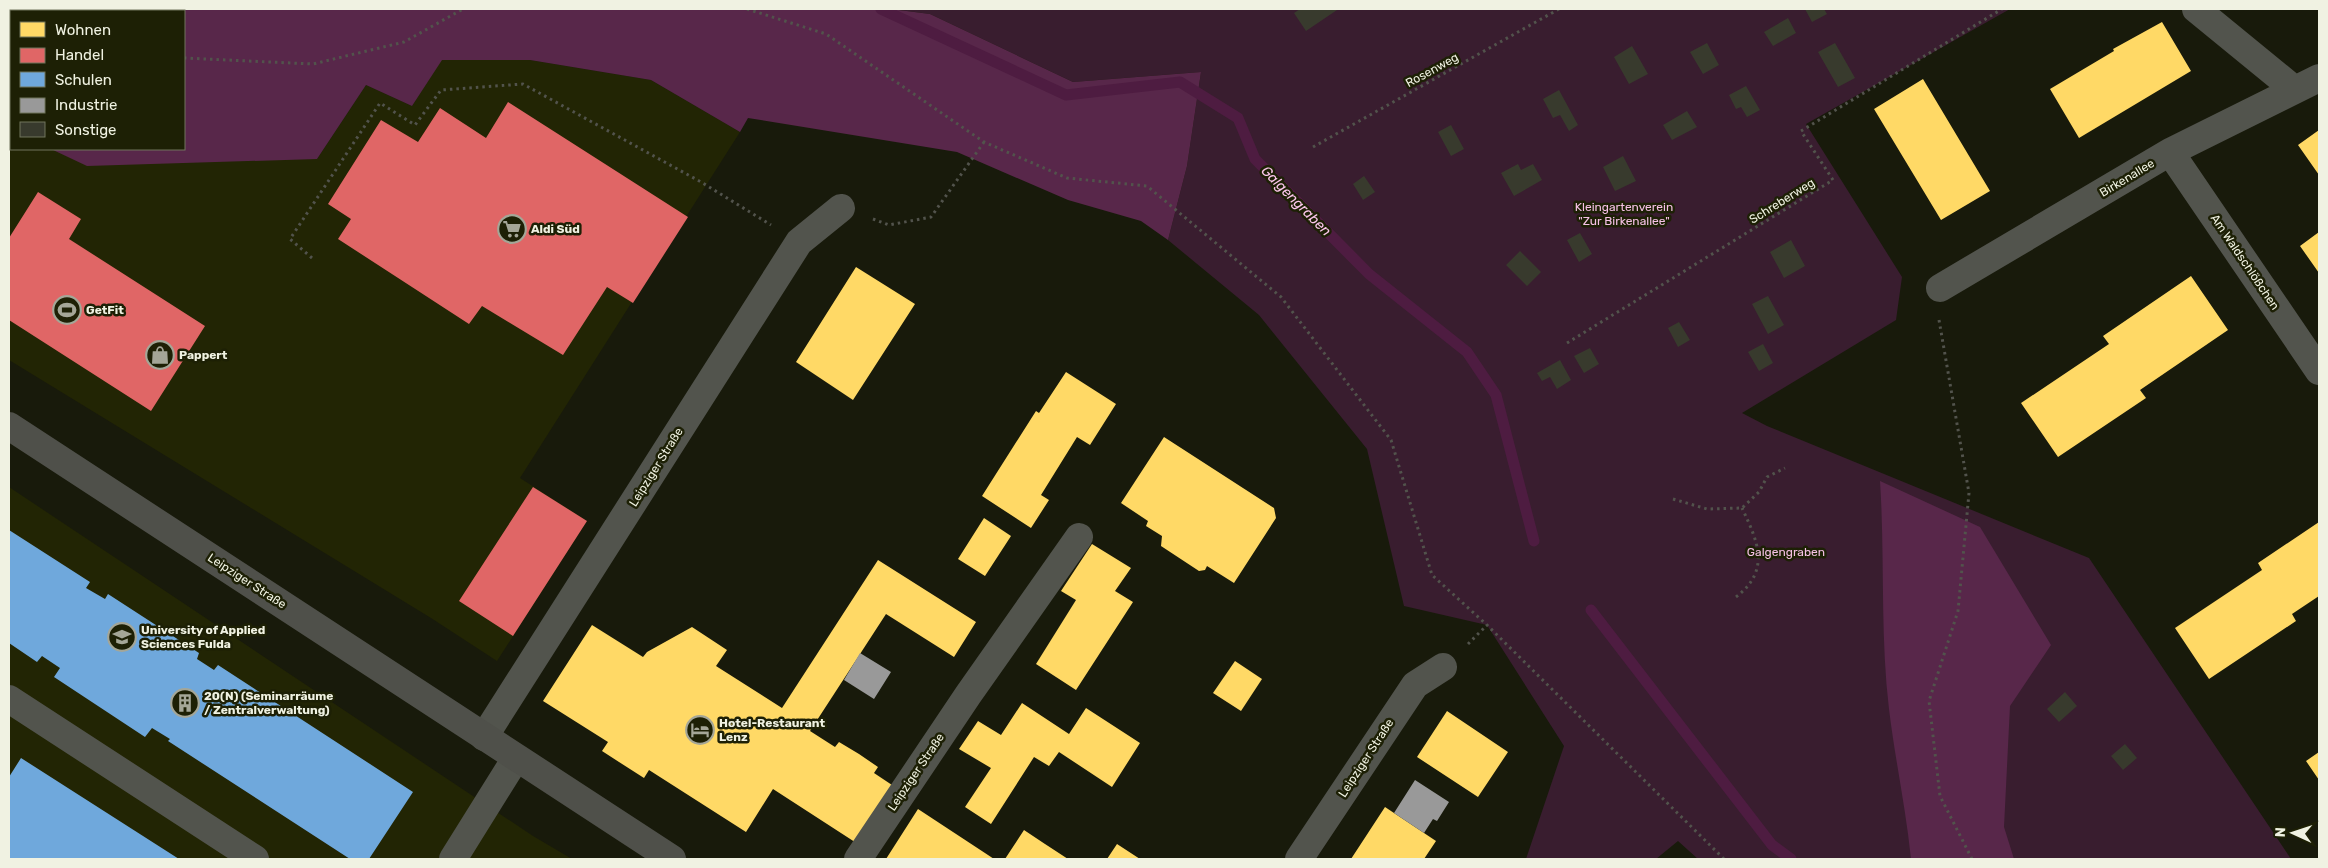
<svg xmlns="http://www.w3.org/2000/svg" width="2328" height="868" font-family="Rubik,sans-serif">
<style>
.built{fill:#222504}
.green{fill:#391d2f}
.forest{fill:#58274a}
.homes{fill:#ffd966}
.shops{fill:#e06666}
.schools{fill:#6fa8dc}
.industry{fill:#999}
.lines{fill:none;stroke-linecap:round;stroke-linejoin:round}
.stream{stroke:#4e1c41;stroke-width:11}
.building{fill:#383a2d}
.path{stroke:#52534c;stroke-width:3;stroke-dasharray:2.5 4;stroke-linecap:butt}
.minor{stroke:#52544d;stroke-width:28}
.major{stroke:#4f504a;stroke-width:28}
.labels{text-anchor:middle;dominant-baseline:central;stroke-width:5;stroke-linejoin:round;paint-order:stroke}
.street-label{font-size:12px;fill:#f0f2e2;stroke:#1d2005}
.park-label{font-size:12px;fill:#f6c1e6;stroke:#1d2005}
.poi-label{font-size:12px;font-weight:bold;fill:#f0f2e2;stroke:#1d2005;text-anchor:start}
.water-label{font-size:14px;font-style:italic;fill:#fdc7ed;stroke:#1d2005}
</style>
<rect width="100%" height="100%" fill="#181a0b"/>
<path class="built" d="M441,60H530L651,80L740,132L520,478L587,521L497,661L431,618L9,360V134H11V149H51L65,154L317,159L366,85L412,106Z
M9,487L533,836L572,859H9Z"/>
<path class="green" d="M891,9H2010L1806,124L1902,277L1896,320L1742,413L1767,426L2089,558L2291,859H1698L1678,841L1656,859H1526L1564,746L1487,625L1404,606L1367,449L1259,315L1168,240L1187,166L1201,72L1073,82L930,14Z"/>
<path class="forest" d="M121,9H891L930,14L1073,82L1201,72L1187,166L1168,240L1141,221L1068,200L957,152L748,118L740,132L651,80L530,60H442L412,106L366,85L317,159L87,166L51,149H184V11H120Z
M9,24L11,26V134H9Z
M1880,481L1980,527L2051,645L2010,706L2004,827L2014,859H1911C1906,809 1895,759 1889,709C1880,633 1885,557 1880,481Z"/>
<path class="homes" d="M2162,22L2191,71L2079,138L2050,89L2114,51L2113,49Z
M1923,79L1990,191L1941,220L1874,109Z
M2319,130V175L2298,145Z
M2319,232V273L2300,246Z
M856,267L915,304L853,400L796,362Z
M2191,276L2228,330L2140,390L2146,398L2058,457L2021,403L2109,344L2103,336Z
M1066,372L1116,404L1090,445L1077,437L1041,495L1049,500L1031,528L982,496L1036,411L1039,413Z
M1164,437L1274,508L1276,518L1234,583L1207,566L1205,570L1199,571L1161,546L1162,536L1146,526L1148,521L1121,503Z
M984,518L1011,536L985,576L958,559Z
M2319,522V596L2292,614L2296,621L2209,679L2175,628L2262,570L2258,563Z
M1092,544L1131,568L1115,591L1133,602L1076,690L1036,664L1076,600L1061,591Z
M878,560L976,622L954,657L886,614L810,731L835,747L839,742L859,754L878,767L874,773L898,789L861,846L773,789L746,832L649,770L644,778L619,762L602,751L608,742L543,701L592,625L643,657L647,652L692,627L727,650L716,666L782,708Z
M1235,661L1262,679L1241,711L1213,693Z
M1022,703L1069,734L1086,708L1140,743L1112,787L1059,752L1049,766L1034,757L991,824L965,807L991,768L959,749L978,721L1001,735Z
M1447,711L1508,752L1478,797L1417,757Z
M2319,752V780L2306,761Z
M1385,807L1436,841L1424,859H1351Z
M918,809L988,855L994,859H886Z
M1024,830L1045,844L1068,859H1005Z
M1117,844L1140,859H1107Z"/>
<path class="shops" d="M508,102L688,217L633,303L607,287L563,355L482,306L469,324L338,239L351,219L328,204L381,120L418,142L440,108L486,138Z
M38,192L81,219L69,239L205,326L151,411L9,320V238Z
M533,487L587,521L513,636L459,601Z"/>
<path class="schools" d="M9,530L90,582L86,588L105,599L108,594L199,653L197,659L214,670L218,665L413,792L369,859H350L168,741L170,739L152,728L145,737L54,677L60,668L42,656L37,662L9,643Z
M21,758L179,859H9V777Z"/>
<path class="industry" d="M860,653L891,672L874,699L844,680Z
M1415,780L1449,802L1437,821L1433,819L1424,833L1394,813Z"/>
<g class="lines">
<path class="stream" d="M881,9L1066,95L1180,82L1238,118L1255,159L1369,274L1467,352L1496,395L1534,541
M1591,610L1772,845L1791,859"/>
</g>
<path class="building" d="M1300,9H1336L1337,10L1306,31L1294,13Z
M1805,9H1824L1827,14L1812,22Z
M1788,18L1796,33L1773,46L1764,32Z
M1707,43L1719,65L1703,74L1690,52Z
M1835,43L1855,78L1838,87L1818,52Z
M1632,46L1648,74L1629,84L1614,57Z
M1746,86L1760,110L1747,117L1741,107L1736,109L1729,95Z
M1559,90L1578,125L1569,131L1560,115L1553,118L1543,99Z
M1687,111L1697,127L1672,140L1663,125Z
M1451,125L1464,149L1451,156L1438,132Z
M1623,156L1636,181L1615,191L1603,167Z
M1518,164L1521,170L1533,164L1542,180L1514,196L1501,173Z
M1364,176L1375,192L1363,200L1353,184Z
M1580,233L1592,254L1579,262L1567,240Z
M1791,240L1805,266L1784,278L1770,252Z
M1520,251L1541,272L1527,286L1506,265Z
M1768,296L1784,325L1768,334L1752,304Z
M1679,322L1690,340L1678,347L1668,328Z
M1763,344L1773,363L1759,371L1748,352Z
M1590,348L1599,364L1584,373L1574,356Z
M1560,360L1571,380L1557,389L1550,377L1542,381L1537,373Z
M2065,692L2077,706L2059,722L2047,709Z
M2125,744L2137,758L2123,770L2111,756Z"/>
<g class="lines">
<path class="path" d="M747,9L826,34L984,142L1067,178L1147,186L1281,297L1391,440L1432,575L1487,625L1724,859
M9,15L11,16
M184,58L313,64L404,42L463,9
M1313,147L1559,9
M873,219L889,225L931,217L984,142
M312,258L290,239L380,103L415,125L441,90L523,84L701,182L771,225
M1939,320L1969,493L1958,611L1929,701L1940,796L1972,859
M1567,343L1833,180L1801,131L2002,9
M1673,499L1707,509L1742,508L1759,492L1767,477L1785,468
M1736,597C1771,570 1758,542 1742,508
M1468,644L1487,625"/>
<path class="minor" d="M2196,9L2295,90
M2170,152L2319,371
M1940,288L2170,152L2319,78
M9,699L255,859
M484,737L799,242L841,208
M453,859L516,758
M858,859L968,695L1079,537
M1299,859L1415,685L1443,667"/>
<path class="major" d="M9,426L672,859"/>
</g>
<defs>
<symbol id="supermarket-ring" viewBox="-11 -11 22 22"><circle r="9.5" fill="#1d2005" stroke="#a4a697" stroke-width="1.5"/><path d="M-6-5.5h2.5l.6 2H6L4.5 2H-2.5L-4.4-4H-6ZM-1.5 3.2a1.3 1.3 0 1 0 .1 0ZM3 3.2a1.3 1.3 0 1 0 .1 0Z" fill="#a4a697"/></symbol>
<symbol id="stadium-ring" viewBox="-11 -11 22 22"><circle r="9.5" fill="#1d2005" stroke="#a4a697" stroke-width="1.5"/><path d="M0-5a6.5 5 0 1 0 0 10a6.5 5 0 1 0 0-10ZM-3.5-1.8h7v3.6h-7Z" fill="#a4a697"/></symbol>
<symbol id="shop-ring" viewBox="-11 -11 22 22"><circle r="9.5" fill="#1d2005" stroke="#a4a697" stroke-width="1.5"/><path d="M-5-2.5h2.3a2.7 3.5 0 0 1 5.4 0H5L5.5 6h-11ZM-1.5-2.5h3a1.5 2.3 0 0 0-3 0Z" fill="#a4a697"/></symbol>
<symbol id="university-ring" viewBox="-11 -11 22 22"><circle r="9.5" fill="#1d2005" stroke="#a4a697" stroke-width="1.5"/><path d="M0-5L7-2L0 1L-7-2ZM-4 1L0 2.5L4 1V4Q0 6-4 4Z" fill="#a4a697"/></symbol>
<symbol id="building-ring" viewBox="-11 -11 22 22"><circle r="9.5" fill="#1d2005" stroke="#a4a697" stroke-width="1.5"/><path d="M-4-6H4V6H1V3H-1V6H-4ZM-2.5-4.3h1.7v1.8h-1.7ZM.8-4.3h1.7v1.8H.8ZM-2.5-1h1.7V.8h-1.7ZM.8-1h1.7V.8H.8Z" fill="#a4a697"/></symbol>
<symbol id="hotel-ring" viewBox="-11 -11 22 22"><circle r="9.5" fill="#1d2005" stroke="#a4a697" stroke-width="1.5"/><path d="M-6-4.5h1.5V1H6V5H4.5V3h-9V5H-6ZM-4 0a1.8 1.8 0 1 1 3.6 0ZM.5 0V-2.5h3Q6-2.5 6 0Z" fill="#a4a697"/></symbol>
</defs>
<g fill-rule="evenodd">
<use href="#supermarket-ring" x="496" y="213" width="32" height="32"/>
<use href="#stadium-ring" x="51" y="294" width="32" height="32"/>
<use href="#shop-ring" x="144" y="339" width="32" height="32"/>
<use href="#university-ring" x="106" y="621" width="32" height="32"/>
<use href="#building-ring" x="169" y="687" width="32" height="32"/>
<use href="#hotel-ring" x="684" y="714" width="32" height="32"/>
</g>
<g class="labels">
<g class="street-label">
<text transform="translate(1432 70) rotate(-29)">Rosenweg</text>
<text transform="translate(2127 178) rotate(-31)">Birkenallee</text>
<text transform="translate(1782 201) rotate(-32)">Schreberweg</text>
<text transform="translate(2245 262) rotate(56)">Am Waldschlößchen</text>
<text transform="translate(656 467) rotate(-58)">Leipziger Straße</text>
<text transform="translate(247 581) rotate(33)">Leipziger Straße</text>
<text transform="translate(1366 758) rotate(-57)">Leipziger Straße</text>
<text transform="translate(916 772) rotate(-56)">Leipziger Straße</text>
</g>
<g class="park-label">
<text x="1624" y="207">Kleingartenverein<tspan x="1624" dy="14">"Zur Birkenallee"</tspan></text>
<text x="1786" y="552">Galgengraben</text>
</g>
<g class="poi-label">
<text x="531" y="229">Aldi Süd</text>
<text x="86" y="310">GetFit</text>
<text x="179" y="355">Pappert</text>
<text x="141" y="630">University of Applied<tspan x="141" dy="14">Sciences Fulda</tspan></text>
<text x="204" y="696">20(N) (Seminarräume<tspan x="204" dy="14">/ Zentralverwaltung)</tspan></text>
<text x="719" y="723">Hotel-Restaurant<tspan x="719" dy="14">Lenz</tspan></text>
</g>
<g class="water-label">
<text transform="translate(1296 201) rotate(45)">Galgengraben</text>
</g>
</g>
<rect width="2328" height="868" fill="none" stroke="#f0f2e2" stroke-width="20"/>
<rect x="10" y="10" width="175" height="140" fill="#1d2005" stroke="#71745d"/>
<rect x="20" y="22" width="25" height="15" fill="#ffd966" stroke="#71745d"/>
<text x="55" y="35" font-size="15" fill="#f0f2e2">Wohnen</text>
<rect x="20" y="48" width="25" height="15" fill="#e06666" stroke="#71745d"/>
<text x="55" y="60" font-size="15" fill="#f0f2e2">Handel</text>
<rect x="20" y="72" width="25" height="15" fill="#6fa8dc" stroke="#71745d"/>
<text x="55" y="85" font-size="15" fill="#f0f2e2">Schulen</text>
<rect x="20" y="98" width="25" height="15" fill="#999999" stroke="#71745d"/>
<text x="55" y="110" font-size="15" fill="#f0f2e2">Industrie</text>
<rect x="20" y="122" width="25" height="15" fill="#383a2d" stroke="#71745d"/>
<text x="55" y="135" font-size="15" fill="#f0f2e2">Sonstige</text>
<g transform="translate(2293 833) rotate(273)" stroke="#1d2005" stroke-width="4" paint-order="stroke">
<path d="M0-4L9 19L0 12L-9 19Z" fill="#f0f2e2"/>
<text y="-8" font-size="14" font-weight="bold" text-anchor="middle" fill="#f0f2e2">N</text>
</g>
</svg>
